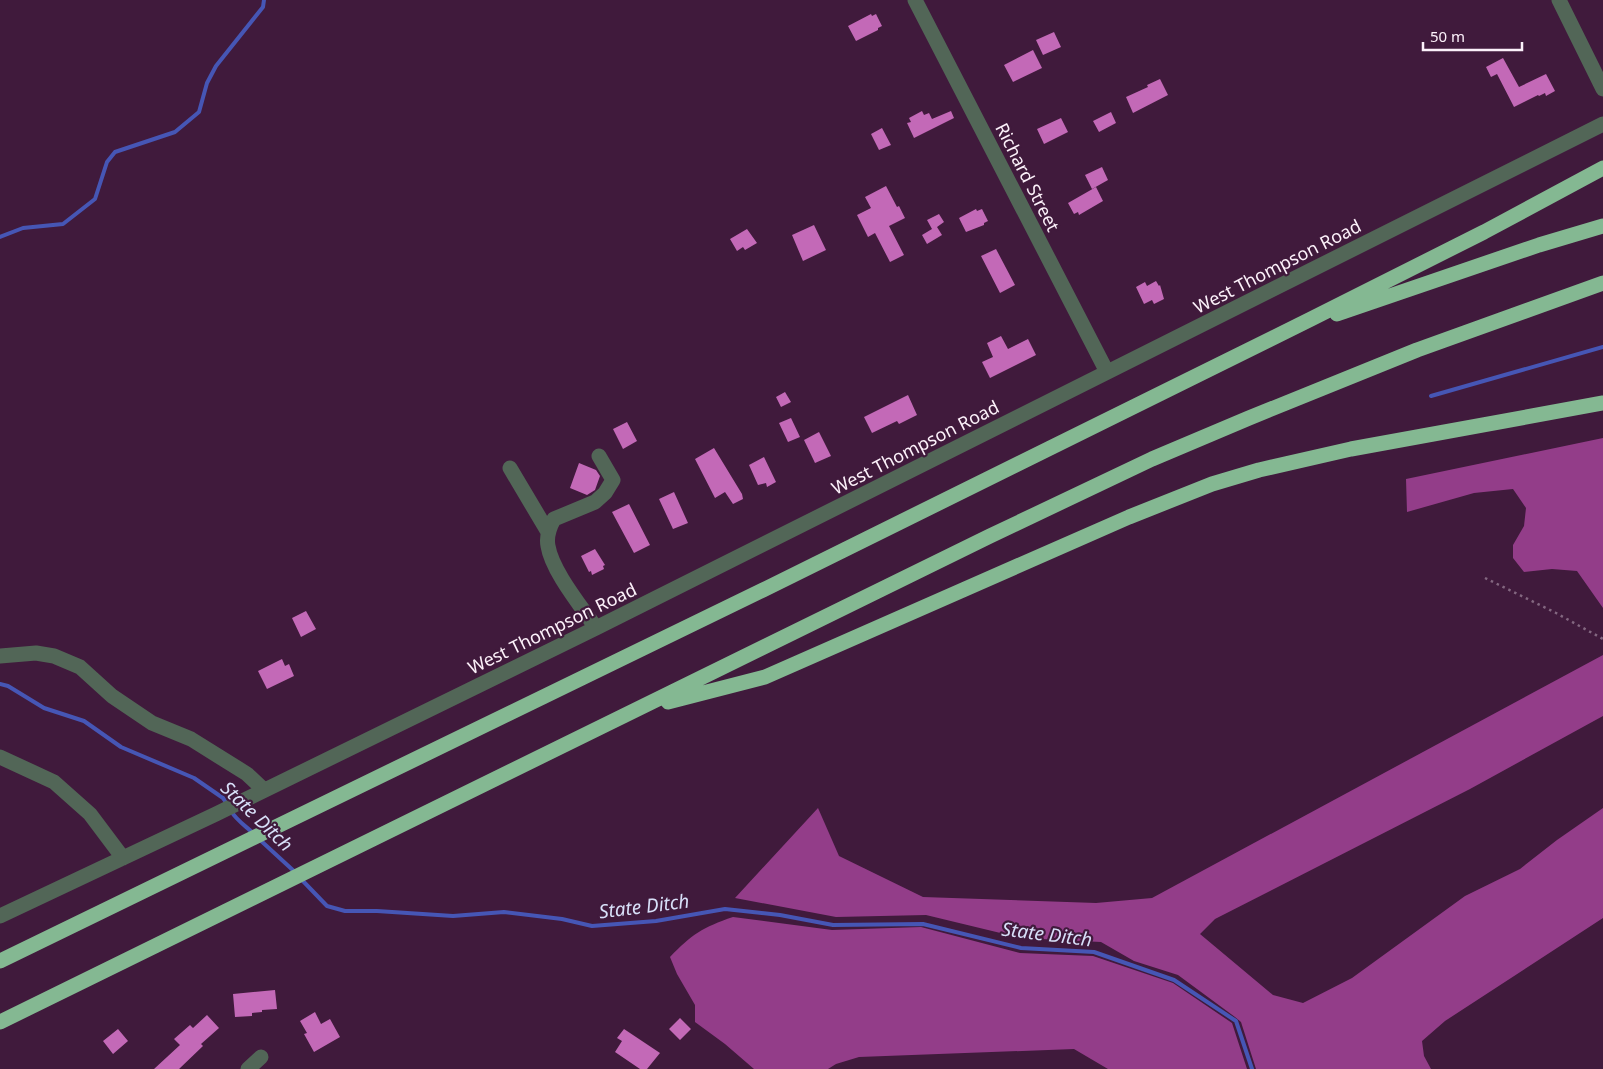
<svg xmlns="http://www.w3.org/2000/svg" width="1603" height="1069" font-family="'Noto Sans',sans-serif">
<style>
.forest{fill:#933d89}
.lines{fill:none;stroke-linecap:round;stroke-linejoin:round}
.stream{stroke:#4656b5;stroke-width:4}
.building{fill:#c369b7}
.path{stroke:#836780;stroke-width:2.5;stroke-dasharray:2.5 4;stroke-linecap:butt}
.minor{stroke:#526657;stroke-width:15}
.highway{stroke:#84b892;stroke-width:15}
.labels{text-anchor:middle;dominant-baseline:central;stroke-width:4.5;stroke-linejoin:round;paint-order:stroke}
.street-label{font-size:18px;fill:#fcf1fa;stroke:#401a3c}
.water-label{font-size:19px;font-style:italic;fill:#d8e0f9;stroke:#401a3c}
</style>
<rect width="100%" height="100%" fill="#401a3c"/>
<path class="forest" d="M1603,438V608L1577,571L1552,569L1524,572L1513,558V545L1524,526L1526,508L1513,489L1474,493L1407,512L1406,479Z
M1603,655V716L1470,789L1215,919L1200,934L1273,995L1303,1003L1352,978L1465,896L1520,869L1557,840L1603,808V918L1445,1021L1422,1041L1424,1056L1431,1069H1256L1241,1022L1235,1017L1178,975L1134,961L1101,942L1021,938L926,915L836,917L735,898L818,808L839,856L923,897L1096,903L1152,898Z
M733,917L832,930L921,927L1020,953L1093,956L1173,983L1232,1023L1247,1069H1108L1074,1049L859,1057L836,1064L828,1069H754L725,1044L695,1022V1005L677,974L670,957C691,935 703,927 733,917Z"/>
<g class="lines">
<path class="stream" d="M0,237L23,228L63,224L95,199L107,162L115,152L175,132L199,112L207,83L216,66L263,7L264,0
M1431,396L1603,347
M0,684L8,686L44,708L84,721L121,747L194,778L223,798L228,805
M231,811C237,821 246,826 254,834
M259,839L296,873
M301,879L327,906L345,911H377L453,916L504,912L562,919L592,926L656,921L725,909L780,915L833,925L923,924L1021,948L1094,952L1174,980L1236,1021L1252,1069"/>
</g>
<path class="building" d="M871,14L872,16L876,14L882,26L878,28V30L856,41L848,26Z
M1054,32L1061,47L1043,55L1036,40Z
M1033,50L1042,68L1013,82L1004,65Z
M1503,58L1519,87L1546,74L1555,91L1546,96L1545,93L1539,96L1538,95L1514,107L1497,74L1491,77L1486,67Z
M1160,79L1168,95L1133,113L1126,97L1148,87L1147,85Z
M922,111L924,115L929,113L932,119L951,111L954,118L914,138L907,123L911,122L909,118Z
M1111,112L1116,123L1099,132L1093,121Z
M1061,118L1068,132L1044,144L1037,129Z
M882,128L891,145L879,150L871,134Z
M1102,167L1108,180L1092,189L1085,175Z
M886,186L897,207L899,206L905,218L889,226L904,255L890,262L875,233L868,237L857,215L871,208L865,197Z
M1096,187L1103,201L1079,215L1078,212L1074,214L1068,203Z
M976,209L977,211L982,209L988,221L984,223V225L966,232L959,218Z
M939,214L944,222L937,227L942,235L927,244L922,235L932,229L927,220Z
M814,225L826,250L803,261L792,235Z
M747,229L757,243L745,250L743,247L737,251L730,239Z
M996,249L1015,285L1000,293L981,256Z
M1156,281L1159,286L1160,285L1164,299L1154,304L1152,300L1144,304L1136,287L1145,282L1147,286Z
M1001,336L1008,349L1028,339L1036,355L990,378L982,362L993,357L987,343Z
M785,392L791,402L781,407L776,397Z
M908,395L917,415L899,424L897,421L872,433L864,417Z
M791,418L800,437L788,442L779,423Z
M627,422L637,441L623,449L613,429Z
M819,432L831,456L815,463L804,440Z
M714,448L742,494L743,499L733,504L725,492L715,498L695,459Z
M764,457L776,482L767,487L766,483L758,485L749,465Z
M579,463L596,470L600,476L595,490L587,495L570,488Z
M674,492L688,523L673,529L659,499Z
M629,504L650,545L634,553L612,512Z
M595,549L605,565L603,566L604,569L592,575L591,571L589,572L581,556Z
M306,611L316,629L301,637L292,618Z
M282,659L285,666L289,664L294,676L267,689L258,671Z
M275,990L277,1009L262,1010V1012L252,1013V1016L235,1017L233,994Z
M315,1012L321,1024L330,1019L340,1037L314,1052L304,1034L307,1033L300,1021Z
M207,1015L219,1028L201,1044L203,1046L179,1069H154L180,1045L174,1039L190,1025L193,1028Z
M680,1018L691,1029L680,1040L669,1029Z
M118,1029L128,1041L113,1054L103,1041Z
M624,1029L660,1053L647,1069H640L615,1052L622,1041L617,1038Z"/>
<g class="lines">
<path class="path" d="M1485,578L1556,613L1603,639"/>
<path class="minor" d="M915,0L1107,372
M1559,0L1603,89
M510,468L548,532
M596,628C581,606 552,571 548,546C546,536 549,528 554,519L595,502L605,493L613,480L599,456
M0,656L36,653L54,656L80,667L112,696L152,723L191,739L247,774L264,790
M0,757L54,782L90,814L123,858
M0,916L216,814L596,628L1603,124
M248,1069L261,1057"/>
<path class="highway" d="M1337,314L1539,245L1603,226
M668,702L765,677L1129,517L1212,484L1259,470L1351,449L1603,403
M0,961L763,590L1311,319L1484,232L1603,168
M0,1022L990,536L1152,459L1249,418L1417,350L1603,283"/>
</g>
<g class="labels">
<g class="street-label">
<text transform="translate(1028 177) rotate(63)">Richard Street</text>
<text transform="translate(1277 266) rotate(-27)">West Thompson Road</text>
<text transform="translate(915 447) rotate(-27)">West Thompson Road</text>
<text transform="translate(552 628) rotate(-26)">West Thompson Road</text>
</g>
<g class="water-label">
<text transform="translate(257 816) rotate(44)">State Ditch</text>
<text transform="translate(644 906) rotate(-7)">State Ditch</text>
<text transform="translate(1047 934) rotate(7)">State Ditch</text>
</g>
</g>
<path d="M1423 42v8h99v-8" fill="none" stroke="#fcf1fa" stroke-width="2.5"/>
<text x="1430" y="42" font-size="15" fill="#fcf1fa" stroke="#401a3c" stroke-width="4" paint-order="stroke">50 m</text>
</svg>
